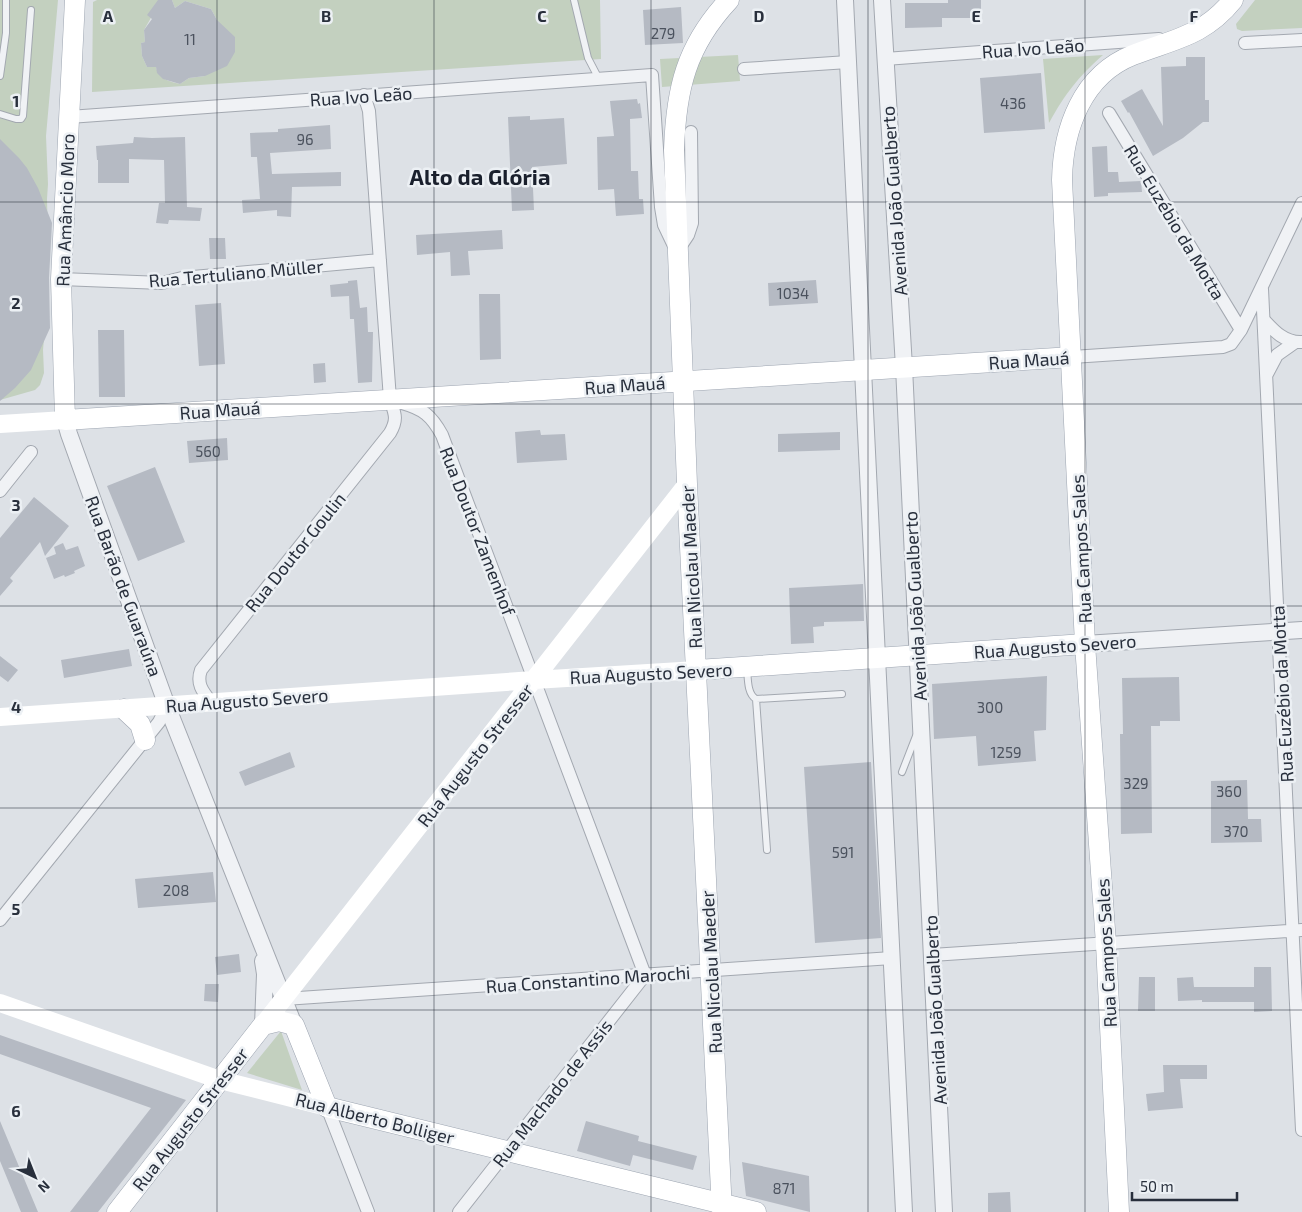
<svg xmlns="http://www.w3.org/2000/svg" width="1302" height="1212" font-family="'Exo 2',sans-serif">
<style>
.green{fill:#c3d0bf}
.building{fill:#b5bac3}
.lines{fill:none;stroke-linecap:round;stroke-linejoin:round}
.service-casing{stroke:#a3a8b0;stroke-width:8}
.minor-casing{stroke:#a3a8b0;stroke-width:14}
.tertiary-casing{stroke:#a3a8b0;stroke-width:18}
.primary-casing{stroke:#9da5b1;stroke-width:21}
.service{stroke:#f0f2f5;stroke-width:6}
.minor{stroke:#f0f2f5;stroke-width:12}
.tertiary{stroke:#f0f2f5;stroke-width:16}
.secondary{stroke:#fff;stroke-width:18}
.primary{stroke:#fff;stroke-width:20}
.grid{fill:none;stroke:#282f3c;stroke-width:1;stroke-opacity:0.55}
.labels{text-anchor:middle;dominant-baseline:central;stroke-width:5;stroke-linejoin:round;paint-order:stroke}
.number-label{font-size:15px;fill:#4b525e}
.street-label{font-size:18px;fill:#282f3c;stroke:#ecf0f4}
.district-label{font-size:22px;font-weight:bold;fill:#1a202d;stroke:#ecf0f4}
.grid-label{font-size:16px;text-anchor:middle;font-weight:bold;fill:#282f3c;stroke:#ecf0f4;stroke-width:5;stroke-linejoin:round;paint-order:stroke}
</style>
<rect width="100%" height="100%" fill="#dde1e6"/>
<path class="green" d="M0,0H58L46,136L48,184L47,199L49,281L43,350L44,373L40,385L35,390L0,400Z
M97,0H161L144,30L145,42L141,43L142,56L147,67H156C159,80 169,81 180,84L189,78L205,76L217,20L211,9L185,1L175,8L172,0H600L601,59L92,92L93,2Z
M1255,0H1302V28L1242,31L1237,29L1236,24Z
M738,55L740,81L662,87L660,59Z
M1103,55C1078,77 1065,94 1049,123L1043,59Z
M281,1031L302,1090L247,1073Z"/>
<path class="building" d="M158,0H172L175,8L185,1L211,9L217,20L235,37V52L227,66L205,76L189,78L180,84L163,79L157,73L156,67H147L142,56L141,43L145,42L144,30L152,19L147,15Z
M948,0H981V18H942V27L905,28V3H948Z
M681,7L683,43L645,45L643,10Z
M1186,57H1205V100H1209V122H1203L1183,138L1153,156L1129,112L1128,113L1121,101L1142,89L1163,126L1161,67L1186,66Z
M1041,73L1045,129L984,133L980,78Z
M637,99L638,104L640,103L642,118L630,119L631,171H638L639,199H643L644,214L616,216L614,189L598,190L597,137L614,136L610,101Z
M530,116V120L564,118L567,164L532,167L534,210L512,211L508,117Z
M330,125L331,149L270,153L272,174L341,172V186L292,187L291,217L277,216V210L243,213L242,200L260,199L257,157H251L250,133L278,132V129Z
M134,137L152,138L185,137L187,207L202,208L200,221L169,220L168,224L156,223L159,203H165L164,160L129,159V183H98V160H97L96,146L133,143Z
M0,139L19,158L27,168L38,188L52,223L49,278L50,328L31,370L15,388L0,401Z
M1107,146L1108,172H1118L1119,182L1141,181L1142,192L1108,193V196L1094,197L1092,147Z
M502,230L503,249L468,251L470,275L451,276L450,252L417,255L416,235Z
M209,238H225L226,259H210Z
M357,280L360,308L367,307L368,332H373L372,382L358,383L354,319H350L349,296L331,297L330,285L348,283V281Z
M816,280L818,303L769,306L768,283Z
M479,294H500L501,359L480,360Z
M221,303L225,364L199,366L195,305Z
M98,330H124L125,397H99Z
M325,363L326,382L314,383L313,364Z
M540,430L541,435L565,434L567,460L517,463L515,432Z
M840,432V450L778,452V434Z
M227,438L228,460L189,463L187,441Z
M155,467L185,542L138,561L107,486Z
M34,497L69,526L45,556L40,542L10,578L13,581L0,596V538Z
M63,543L66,550L78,546L85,566L74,571L75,573L65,577L64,575L54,579L46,558L56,554L54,547Z
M863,584L864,621L824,622V626L813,627L814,643L791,644L789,588Z
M129,649L132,666L64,678L61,660Z
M0,656L18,670L8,682L0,676Z
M1047,676L1046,730L1034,731L1036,761L978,766L976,736L934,739L932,684Z
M1179,677L1180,721H1160V726H1151L1152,833L1121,834L1120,734H1123L1122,678Z
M290,752L295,767L245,786L239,772Z
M871,762L881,938L815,943L804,767Z
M1247,780L1248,819H1261L1262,842L1211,843V781Z
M213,872L216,902L138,908L135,879Z
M239,954L241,972L217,975L215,957Z
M1254,967H1271L1272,1011L1254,1012V1002H1202V1000L1178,1001L1177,978L1193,977L1194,987H1254Z
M1139,977H1155V1011H1138Z
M205,984H219L218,1002L204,1001Z
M0,1035L186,1100L98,1212H70L151,1108L0,1054Z
M1163,1065H1207V1079H1180L1183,1108L1148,1111L1146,1094L1164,1092Z
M0,1121L38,1212H21L0,1161Z
M586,1121L639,1136L638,1141L697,1156L693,1170L633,1155L630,1166L577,1151Z
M742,1162L809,1176L810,1212L746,1196Z
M1010,1192L1011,1212H988V1193Z"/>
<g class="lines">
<defs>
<path id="service" d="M574,0L588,58L599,79
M0,76L6,33V0
M0,114L16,119H21L23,116L31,10
M747,668C748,678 747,694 756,699L842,694
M756,699L767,850
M902,772L916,736"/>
<path id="minor" d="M1245,43L1302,40
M885,59L1159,39
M744,69L848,62
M1109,113L1241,330
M69,117L652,75L661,207L664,225L675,248
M678,250L688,235L692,223L691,132
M61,279L162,283L182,278L380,260
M1262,289L1302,1130
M1264,320C1274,331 1285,343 1302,342
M1072,357L1223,347L1231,344L1241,330L1302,203
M1267,374L1277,355L1294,343
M402,403C423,409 431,415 442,435L645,975
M0,491L31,452
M211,702C203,692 196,684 201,670L390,433C398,419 395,414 390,399L369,111L364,95
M0,920L159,722L167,706
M932,955L1302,930
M284,999L892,958
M327,1107L368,1212
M459,1212L645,975"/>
<path id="tertiary" d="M845,0L904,1212
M882,0L904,367L944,1212
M65,420L69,434L167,706L294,1025
M1085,644L1302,630
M263,961L265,974L263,1025"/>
<path id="primary" d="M75,0L61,279L65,420L1072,357
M697,670L1085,644
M124,709L140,724L145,740
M117,1212L263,1025L279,1021L294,1025L327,1107L756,1212
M722,1212L687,484L674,150C676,89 686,46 729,0
M1119,1212L1106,944L1085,644L1062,180C1063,129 1082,75 1133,55C1174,39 1204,36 1233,0"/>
</defs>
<use href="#service" class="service-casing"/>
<use href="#minor" class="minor-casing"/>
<use href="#tertiary" class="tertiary-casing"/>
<use href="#primary" class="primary-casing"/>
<use href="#service" class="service"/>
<use href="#minor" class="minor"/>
<use href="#tertiary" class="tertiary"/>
<path class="secondary" d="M0,424L65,420
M0,717L534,680L697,670
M0,1003L220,1080L327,1107
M263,1025L687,484"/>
<use href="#primary" class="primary"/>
</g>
<path class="grid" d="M217,0V1212M434,0V1212M651,0V1212M868,0V1212M1085,0V1212M0,202H1302M0,404H1302M0,606H1302M0,808H1302M0,1010H1302"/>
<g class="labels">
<g class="number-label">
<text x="663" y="33">279</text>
<text x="190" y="39">11</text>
<text x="1013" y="103">436</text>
<text x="305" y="139">96</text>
<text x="793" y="293">1034</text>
<text x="208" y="451">560</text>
<text x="990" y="707">300</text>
<text x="1006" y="752">1259</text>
<text x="1136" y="783">329</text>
<text x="1229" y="791">360</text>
<text x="1236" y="831">370</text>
<text x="843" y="852">591</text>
<text x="176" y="890">208</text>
<text x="784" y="1188">871</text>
</g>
<g class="street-label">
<text transform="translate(1033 48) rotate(-4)">Rua Ivo Leão</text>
<text transform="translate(361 96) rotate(-4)">Rua Ivo Leão</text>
<text transform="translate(894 201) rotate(-94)">Avenida João Gualberto</text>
<text transform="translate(65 210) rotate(-88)">Rua Amâncio Moro</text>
<text transform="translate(1175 222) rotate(59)">Rua Euzébio da Motta</text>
<text transform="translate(236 273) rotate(-5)">Rua Tertuliano Müller</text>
<text transform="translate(1029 360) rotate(-4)">Rua Mauá</text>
<text transform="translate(625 385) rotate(-4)">Rua Mauá</text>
<text transform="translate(220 410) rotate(-4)">Rua Mauá</text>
<text transform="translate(478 531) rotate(69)">Rua Doutor Zamenhof</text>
<text transform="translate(1081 549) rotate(-93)">Rua Campos Sales</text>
<text transform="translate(295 552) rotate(-51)">Rua Doutor Goulin</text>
<text transform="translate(691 567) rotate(-93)">Rua Nicolau Maeder</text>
<text transform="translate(124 586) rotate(70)">Rua Barão de Guaraúna</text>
<text transform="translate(915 606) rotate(-93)">Avenida João Gualberto</text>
<text transform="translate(1055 646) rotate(-4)">Rua Augusto Severo</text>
<text transform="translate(651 673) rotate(-3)">Rua Augusto Severo</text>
<text transform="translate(1282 694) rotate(-93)">Rua Euzébio da Motta</text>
<text transform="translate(247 700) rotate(-4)">Rua Augusto Severo</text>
<text transform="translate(475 755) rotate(-52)">Rua Augusto Stresser</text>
<text transform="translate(1106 953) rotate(-93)">Rua Campos Sales</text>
<text transform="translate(711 972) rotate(-93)">Rua Nicolau Maeder</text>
<text transform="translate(588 979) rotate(-4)">Rua Constantino Marochi</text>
<text transform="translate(935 1010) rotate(-93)">Avenida João Gualberto</text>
<text transform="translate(552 1093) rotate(-52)">Rua Machado de Assis</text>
<text transform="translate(375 1118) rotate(14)">Rua Alberto Bolliger</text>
<text transform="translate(190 1119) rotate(-52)">Rua Augusto Stresser</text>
</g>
<g class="district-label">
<text x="480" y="176">Alto da Glória</text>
</g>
</g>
<g class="grid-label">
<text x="108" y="22">A</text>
<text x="326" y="22">B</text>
<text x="542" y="22">C</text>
<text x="759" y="22">D</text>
<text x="976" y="22">E</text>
<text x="1194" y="22">F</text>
<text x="16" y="107">1</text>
<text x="16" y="309">2</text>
<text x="16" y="511">3</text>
<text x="16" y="713">4</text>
<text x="16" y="915">5</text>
<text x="16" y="1117">6</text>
</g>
<g transform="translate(35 1177) rotate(137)" stroke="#ecf0f4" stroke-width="4" paint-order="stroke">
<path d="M0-4L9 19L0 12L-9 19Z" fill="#282f3c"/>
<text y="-8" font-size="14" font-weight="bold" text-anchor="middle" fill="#282f3c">N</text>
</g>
<path d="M1132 1192v8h105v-8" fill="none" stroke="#282f3c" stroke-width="2.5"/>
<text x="1140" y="1192" font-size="15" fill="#282f3c" stroke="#ecf0f4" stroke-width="4" paint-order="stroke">50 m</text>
</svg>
